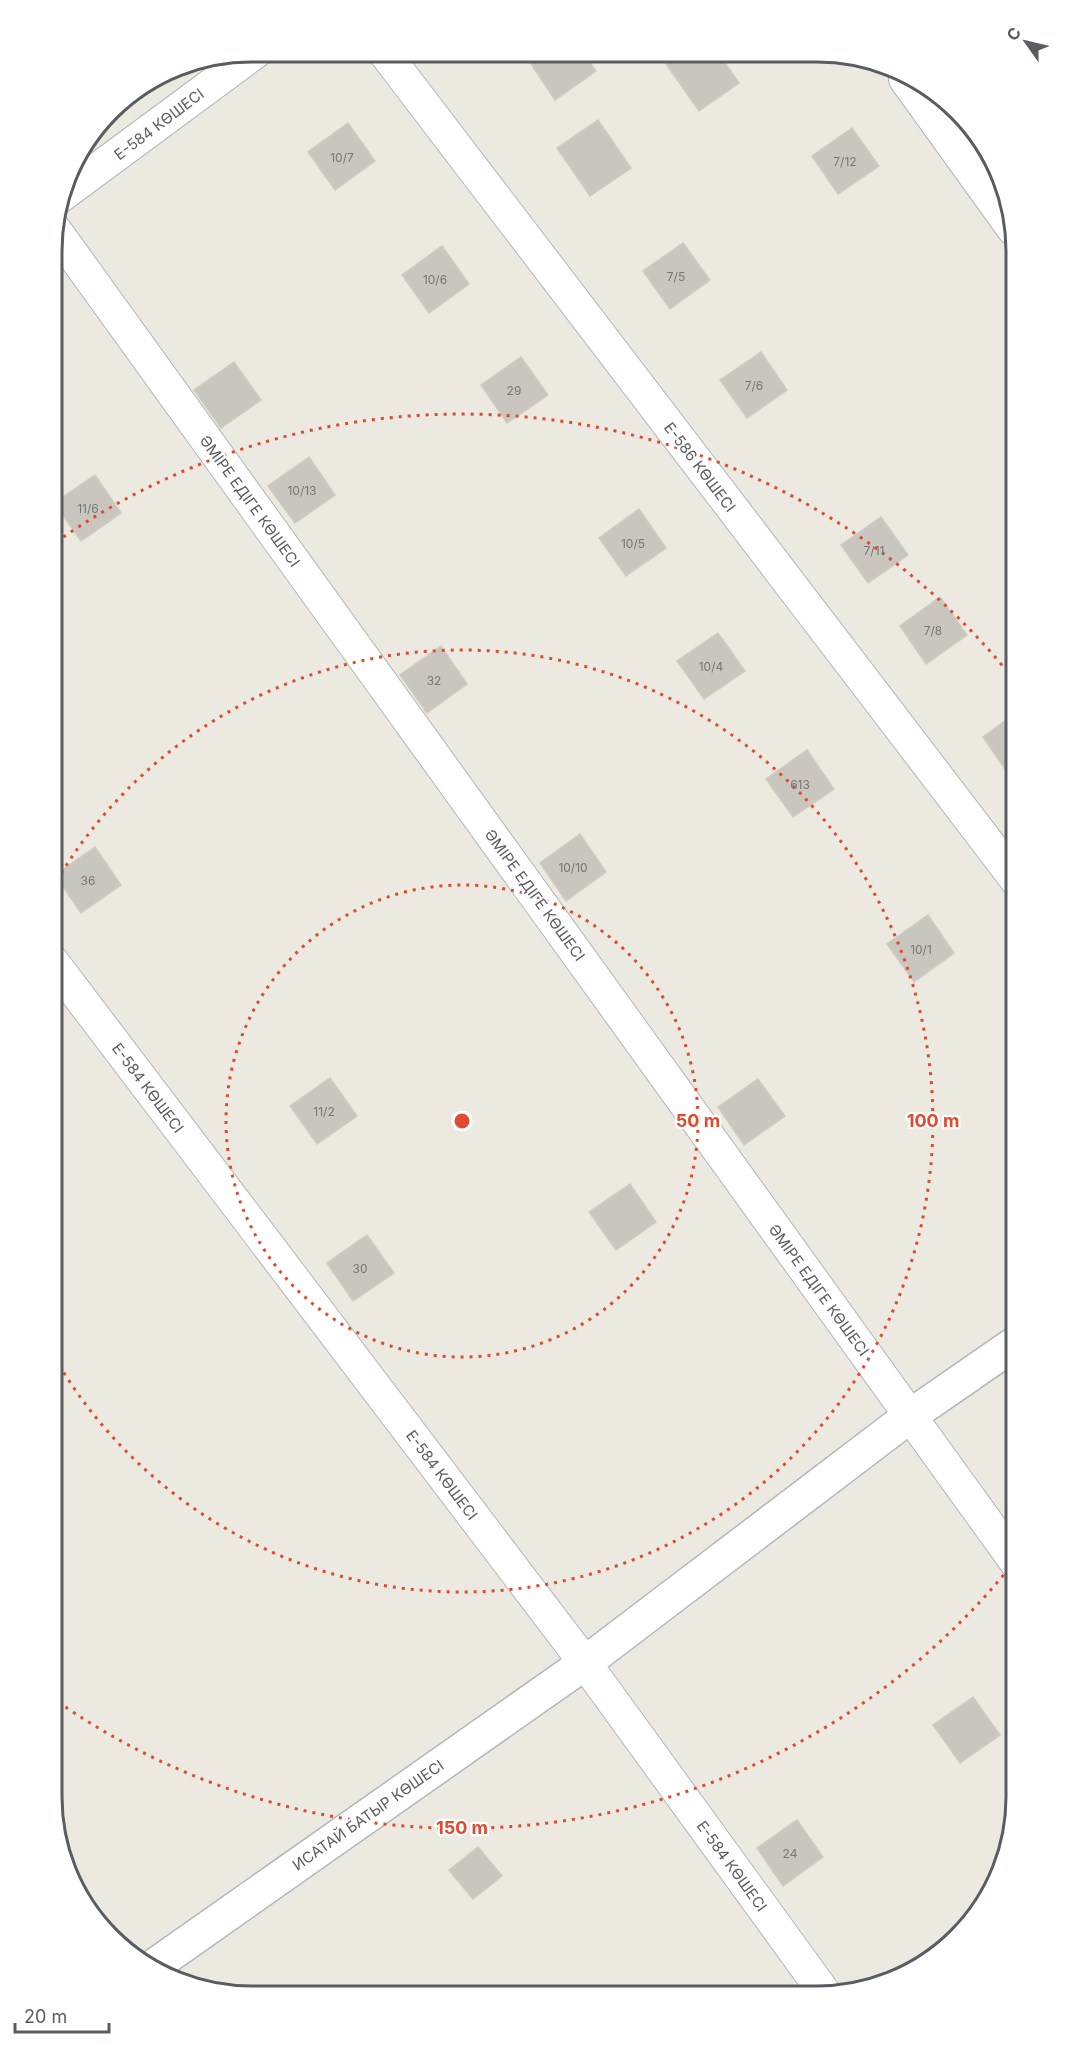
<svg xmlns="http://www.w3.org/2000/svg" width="1068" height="2047" font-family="Inter,sans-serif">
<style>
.building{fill:#c8c6bf;stroke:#cfcbbf;stroke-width:1.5}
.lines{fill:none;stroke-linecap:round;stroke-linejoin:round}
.minor-casing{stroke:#b3b6ba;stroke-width:34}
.tertiary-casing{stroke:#b3b6ba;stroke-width:36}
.minor{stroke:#fff;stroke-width:32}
.tertiary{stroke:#fff;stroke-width:33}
.ring{fill:none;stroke:#e14930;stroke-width:3;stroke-dasharray:3 6}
.labels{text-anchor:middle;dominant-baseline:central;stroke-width:4.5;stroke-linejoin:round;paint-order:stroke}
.number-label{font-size:12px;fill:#757678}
.street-label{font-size:15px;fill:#595c60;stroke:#fff}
.rim{fill:none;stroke:#595c60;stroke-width:3}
.centre{fill:#e14930;stroke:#fff;stroke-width:3}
.ring-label{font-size:18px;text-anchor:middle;font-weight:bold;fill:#e14930;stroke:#fff;stroke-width:4.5;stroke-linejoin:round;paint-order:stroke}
</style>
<rect width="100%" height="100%" fill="#ebe9e0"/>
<path class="building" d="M541,53H583L596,71L555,100L529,61Z
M680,54H719L739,83L699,111L666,64Z
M598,120L631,168L590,196L557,148Z
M348,123L375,161L335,190L308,152Z
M852,128L879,166L838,194L812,156Z
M683,243L710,280L670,309L643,271Z
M442,246L469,284L429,313L402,275Z
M761,352L787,390L747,418L720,380Z
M521,357L548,395L507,423L481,385Z
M234,362L261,400L221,428L194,390Z
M309,457L335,495L295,523L268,486Z
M95,475L121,513L81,541L54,503Z
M639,509L666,548L626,576L599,538Z
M881,517L908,555L868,583L841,545Z
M940,597L967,635L926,664L900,626Z
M718,633L745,671L704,699L677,661Z
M441,646L467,684L427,713L400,675Z
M1017,712V769L1009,775L983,737Z
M807,750L834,789L793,817L766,779Z
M580,834L606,872L566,901L540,863Z
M95,847L121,885L81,913L55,875Z
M928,915L954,953L914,982L887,944Z
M330,1078L357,1116L317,1144L290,1106Z
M758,1079L785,1116L744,1145L718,1107Z
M630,1184L656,1222L616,1250L589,1212Z
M367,1235L394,1273L353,1301L327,1263Z
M973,1697L1000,1735L960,1763L933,1725Z
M797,1820L823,1857L783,1886L757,1848Z
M478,1847L502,1876L473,1899L449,1870Z"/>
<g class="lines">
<defs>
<path id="minor" d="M384,52L1017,881
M905,79L1013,229
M61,196L257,51
M53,227L1017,1564
M52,961L585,1663L826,1995"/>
<path id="tertiary" d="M151,1968L585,1663L910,1416L1017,1342"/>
</defs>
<use href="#minor" class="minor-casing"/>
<use href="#tertiary" class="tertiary-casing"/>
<use href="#minor" class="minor"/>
<use href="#tertiary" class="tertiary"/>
</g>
<g class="ring">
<circle cx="462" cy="1121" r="236"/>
<path d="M52 889A471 471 0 1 1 52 1353"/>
<path d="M1015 1561A707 707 0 0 1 51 1697M56 542A707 707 0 0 1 1015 681"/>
</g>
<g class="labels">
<g class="number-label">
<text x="342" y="157">10/7</text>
<text x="845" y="161">7/12</text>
<text x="676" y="276">7/5</text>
<text x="435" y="279">10/6</text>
<text x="754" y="385">7/6</text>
<text x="514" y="390">29</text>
<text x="302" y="490">10/13</text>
<text x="88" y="508">11/6</text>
<text x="633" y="543">10/5</text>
<text x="874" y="550">7/11</text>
<text x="933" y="630">7/8</text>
<text x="711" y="666">10/4</text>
<text x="434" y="680">32</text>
<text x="800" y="784">613</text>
<text x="573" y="867">10/10</text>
<text x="88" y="880">36</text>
<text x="921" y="949">10/1</text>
<text x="324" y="1111">11/2</text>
<text x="360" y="1268">30</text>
<text x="790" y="1853">24</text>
</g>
<g class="street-label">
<text transform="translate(159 124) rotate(-37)">Е-584 КӨШЕСІ</text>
<text transform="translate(700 467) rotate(53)">Е-586 КӨШЕСІ</text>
<text transform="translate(250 501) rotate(54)">ӘМІРЕ ЕДІГЕ КӨШЕСІ</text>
<text transform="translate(535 895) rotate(54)">ӘМІРЕ ЕДІГЕ КӨШЕСІ</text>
<text transform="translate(148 1088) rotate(53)">Е-584 КӨШЕСІ</text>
<text transform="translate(819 1290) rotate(54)">ӘМІРЕ ЕДІГЕ КӨШЕСІ</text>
<text transform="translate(442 1475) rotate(53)">Е-584 КӨШЕСІ</text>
<text transform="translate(368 1815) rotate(-35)">ИСАТАЙ БАТЫР КӨШЕСІ</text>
<text transform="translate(732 1866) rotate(54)">Е-584 КӨШЕСІ</text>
</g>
</g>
<path d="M0 0H1068V2047H0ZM251 62H817A189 189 0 0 1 1006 251V1797A189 189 0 0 1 817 1986H251A189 189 0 0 1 62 1797V251A189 189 0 0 1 251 62Z" fill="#fff" fill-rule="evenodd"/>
<path class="rim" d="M251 62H817A189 189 0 0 1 1006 251V1797A189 189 0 0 1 817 1986H251A189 189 0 0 1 62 1797V251A189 189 0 0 1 251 62Z"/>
<circle cx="462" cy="1121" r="9" class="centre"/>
<g class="ring-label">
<text x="698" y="1127">50 m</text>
<text x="933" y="1127">100 m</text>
<text x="462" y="1834">150 m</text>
</g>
<g transform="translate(1026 42) rotate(304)" stroke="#ffffff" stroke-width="4.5" paint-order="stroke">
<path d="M0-4.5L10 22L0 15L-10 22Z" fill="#595c60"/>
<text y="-9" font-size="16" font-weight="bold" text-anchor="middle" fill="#595c60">С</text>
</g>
<path d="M15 2023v9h94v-9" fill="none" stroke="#595c60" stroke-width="3"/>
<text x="24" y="2023" font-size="18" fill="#595c60" stroke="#ffffff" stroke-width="4.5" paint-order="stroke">20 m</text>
</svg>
